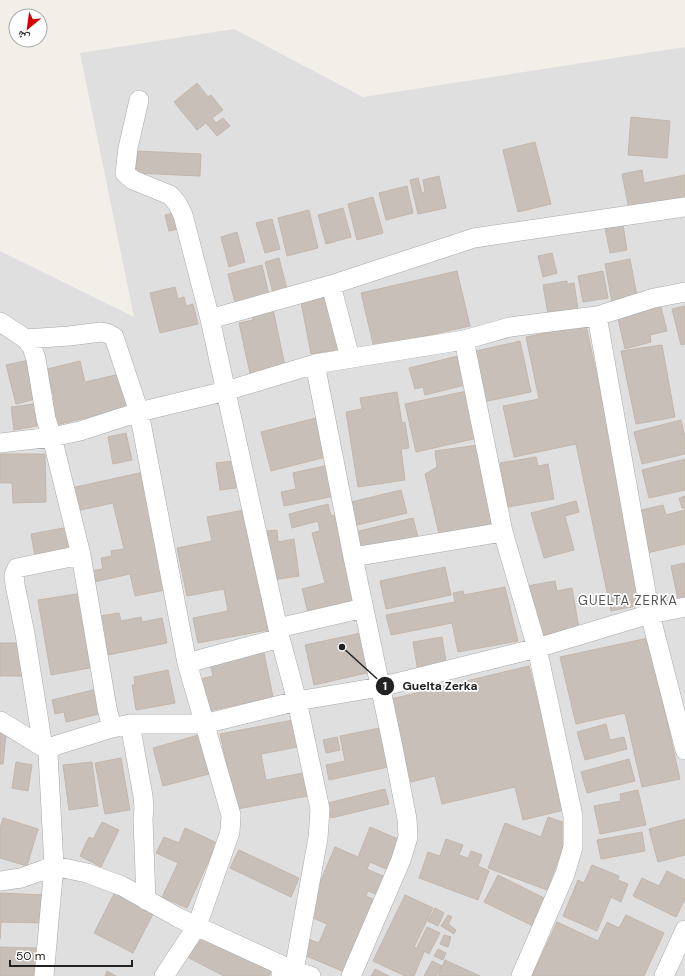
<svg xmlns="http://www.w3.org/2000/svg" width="685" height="976" font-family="'DM Sans','Noto Naskh Arabic',sans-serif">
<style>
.residential{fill:#e0dfdf}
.building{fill:#c7bfb8;stroke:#c4b6ab}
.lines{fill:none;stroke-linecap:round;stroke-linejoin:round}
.minor-casing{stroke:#a9a9a9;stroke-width:20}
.minor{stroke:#fff;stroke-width:19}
.labels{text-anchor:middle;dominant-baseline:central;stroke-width:3.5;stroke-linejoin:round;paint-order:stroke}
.quarter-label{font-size:13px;letter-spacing:1px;fill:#555;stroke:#fff}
.leader{fill:none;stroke:#222;stroke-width:1.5}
.callout-dot{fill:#222;stroke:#fff;stroke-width:1.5}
.mark-label{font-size:12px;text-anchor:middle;font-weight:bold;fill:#fff}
.callout-label{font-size:12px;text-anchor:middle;font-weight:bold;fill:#222;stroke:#fff;stroke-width:3.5;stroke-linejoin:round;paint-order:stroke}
</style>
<rect width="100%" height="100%" fill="#f2efe9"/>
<path class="residential" d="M234,29L363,97L685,47V976H0V251L134,317L80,53Z"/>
<path class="building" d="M197,83L208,97L211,95L223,110L212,118L216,123L223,118L230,126L217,136L206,123L197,130L174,102Z
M631,117L670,121L667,158L628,155Z
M535,142L551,204L518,212L503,150Z
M137,151L201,154L200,176L136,173Z
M642,170L644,183L685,175V199L629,209L622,174Z
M439,176L446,208L418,214L410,180L418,178L422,193L425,192L423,180Z
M407,186L413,213L386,220L379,193Z
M373,197L383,233L357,240L348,204Z
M343,208L351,237L326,244L318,215Z
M309,210L318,248L287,256L278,218Z
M178,212L182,228L169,231L165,215Z
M272,219L280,249L265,253L256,223Z
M623,225L627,250L610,253L605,228Z
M237,232L245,262L229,267L221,237Z
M552,253L557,273L543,277L538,256Z
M279,258L287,289L273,293L265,262Z
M630,259L637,296L612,302L605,264Z
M262,265L269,295L235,303L228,274Z
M457,271L470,326L416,338L375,352L361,293Z
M603,271L608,298L583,302L578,276Z
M567,281V284L574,283L578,309L548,314L543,285Z
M175,287L178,299L184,297L186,306L193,304L198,324L160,333L150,293Z
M331,297L341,349L311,354L301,302Z
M659,299L667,331L650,335L651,342L625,349L618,319L640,313L638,304Z
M685,306V344L681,345L672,309Z
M273,309L286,371L251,378L239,323L253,320L252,313Z
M586,325L646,604L611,611L576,444L514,457L503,406L539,399L526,337Z
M520,341L531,392L483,402L472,352Z
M662,345L675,417L636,424L621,351Z
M458,356L465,385L425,395L423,387L415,389L409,368Z
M29,360L39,398L16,404L6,365Z
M80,361L85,382L120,374L128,408L56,425L50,399L54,398L47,369Z
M467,391L478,438L416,452L405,404Z
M397,392L402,423L405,422L409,448L401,449L405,480L358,487L346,412L362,409L360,398Z
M34,404L37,426L14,430L11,407Z
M316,418L326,457L271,471L261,432Z
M681,420L685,437V454L642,464L634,432Z
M126,433L132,460L113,464L108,437Z
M478,445L497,527L440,538L425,474L437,467L435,451Z
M0,454H45L46,502L13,503L12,483H0Z
M536,457L538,466L548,464L554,499L508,507L500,463Z
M685,459V490L649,498L642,470Z
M233,461L236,488L220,490L216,463Z
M333,464L340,495L284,506L281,492L296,489L293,473Z
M144,472L170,589L135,596L130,574L94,582L91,571L103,569L101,558L112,556L111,551L124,549L113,503L76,511L71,488Z
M401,490L407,513L357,525L351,502Z
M685,496V508H682L679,498Z
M576,501L579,512L565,516L574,550L544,558L531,513Z
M328,504L331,516L339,514L362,603L309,616L302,589L325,583L312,533L320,531L318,521L292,528L289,514Z
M663,505L666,515L685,510V544L647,553L637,511Z
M244,510L268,630L198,643L193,618L228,611L224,589L187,596L177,548L212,541L207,517Z
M413,518L419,541L361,555L355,532Z
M69,527L73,550L35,556L31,534Z
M277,530L278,542L294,539L299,576L272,580L267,531Z
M685,563V599L678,600L671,566Z
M445,567L451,595L386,609L380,581Z
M555,581L557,591L572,588L579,628L536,636L527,586Z
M505,587L518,641L458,652L452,623L391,635L386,615L455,602L453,593L463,591L464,595Z
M83,593L95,667L51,675L38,600Z
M119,613L121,621L141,617L142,622L162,618L167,643L108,655L100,616Z
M361,633L371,672L314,685L305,645Z
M442,637L447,667L418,672L413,642Z
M648,638L680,779L642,787L625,713L576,724L560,657Z
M0,643H25L26,676H0Z
M263,648L273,697L204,712L197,680L213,676L209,660Z
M529,666L564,810L523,820L515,787L442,804L435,776L411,782L391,699Z
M168,670L175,703L136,710L132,685H135L134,677Z
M97,689L103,713L66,722L64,712L55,714L52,700Z
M293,720L298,747L261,754L266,780L303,773L308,796L237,809L220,734Z
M606,724L610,740L624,737L627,749L585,760L577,732Z
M380,728L388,767L329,780L326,765L345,761L340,736Z
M0,733L6,734L3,764H0Z
M202,734L213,773L163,786L153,748Z
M337,737L340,750L326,753L323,740Z
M121,758L130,810L105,814L95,763Z
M629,759L635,781L587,793L581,772Z
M16,762L32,765L28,791L12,788Z
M92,762L98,806L69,810L63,765Z
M385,789L389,804L331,818L328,803Z
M638,790L646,825L600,834L594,806L621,801L620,794Z
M548,817L571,825L547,890L488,868L505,823L541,837Z
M3,818L38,829L27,866L0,858V828Z
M685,819V855L658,862L649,829Z
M102,822L119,830L101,867L80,856L89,837L93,839Z
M370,827L405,842L393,872L370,862L367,869L385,877L378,895L368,891L366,896L379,902L349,974L302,954L308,939L319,943L327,924L306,915L335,847L358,857Z
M185,828L217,843L187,908L162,897L178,863L156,853L164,837L179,843Z
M642,832L645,851L601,859L597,840Z
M446,839L463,845L459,855L468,858L471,851L482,855L478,866L489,871L478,900L419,878L428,852L440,856Z
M239,850L299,878L291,897L230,868Z
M592,865L619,876L618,880L628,884L621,902L611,897L597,931L563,916L578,880L584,883Z
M667,871L685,880V899L676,917L633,896L642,878L659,886Z
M498,875L548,900L535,927L484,902Z
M115,892L154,912L133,953L94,933Z
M0,893L45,895L44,923L1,922L0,939Z
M405,895L433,908L414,947L424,952L414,976H405L373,961Z
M435,908L444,913L438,926L428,921Z
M448,915L452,917L448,924L456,930L454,934L441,926Z
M626,915L664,933L644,976H532L557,922L598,941L607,922L619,928Z
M427,927L440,933L429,954L417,947Z
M197,932L272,970L269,976H224L185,956Z
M444,935L451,937L448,947L440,944Z
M0,947L36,948L35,976H0Z
M438,949L446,953L443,960L434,956Z
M445,960L480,976H438Z
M432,961L442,966L436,976H424Z
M375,969L389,976H371Z
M107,971L116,976H105Z"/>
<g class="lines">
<defs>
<path id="minor" d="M331,285L350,358
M597,316L650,614L685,750
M210,319L331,285L474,238L685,207
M0,322L26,339L32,347L36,359L46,419L52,437L81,555L107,708L112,728
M26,339L69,336L101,332L107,333L114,337L139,412L187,663L231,815L230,832L197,926L164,976
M464,340L503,532L537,648L573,816V847L565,874L521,976
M315,364L353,557L393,747L407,819L408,837L401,860L351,976
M0,443L52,437L80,431L139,412L226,391L315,364L464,340L510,327L597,316L654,298L685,292
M353,557L503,532
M278,628L364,608
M187,663L280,638
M0,721L43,747L47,750L48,753L54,866L44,976
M130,724L143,796L144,808L143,819L146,900
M43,747L25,634L15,585L14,575L17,568L81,555
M47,750L57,745L112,728L130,724H204L297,701L380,687L537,648L650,614L685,607
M0,881L21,878L54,866L87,873L122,886L179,918L294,971L318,838L320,809L297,701L280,638L210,319L183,215L177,203L170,195L133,180L125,173L128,148L139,100
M281,972L294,971L311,976
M664,976L685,930"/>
</defs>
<use href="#minor" class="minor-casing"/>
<use href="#minor" class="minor"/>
</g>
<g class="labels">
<g class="quarter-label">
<text x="628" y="600">GUELTA ZERKA</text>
</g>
</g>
<path class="leader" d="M342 647L385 686"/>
<g class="callout-dot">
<circle cx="342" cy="647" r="4"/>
<circle cx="385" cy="686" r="10"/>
</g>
<g class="mark-label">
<text x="385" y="690">1</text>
</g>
<g class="callout-label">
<text x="440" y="690">Guelta Zerka</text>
</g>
<g transform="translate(28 28) rotate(209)"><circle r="19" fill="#ffffff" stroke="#a7a7a7"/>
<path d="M0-3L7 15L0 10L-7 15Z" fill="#d40000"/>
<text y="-6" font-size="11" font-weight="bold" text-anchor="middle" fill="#222222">ش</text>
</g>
<path d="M10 960v6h122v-6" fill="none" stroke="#222222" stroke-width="2"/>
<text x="16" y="960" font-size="12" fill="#222222" stroke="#ffffff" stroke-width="3" paint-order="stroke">50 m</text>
</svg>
